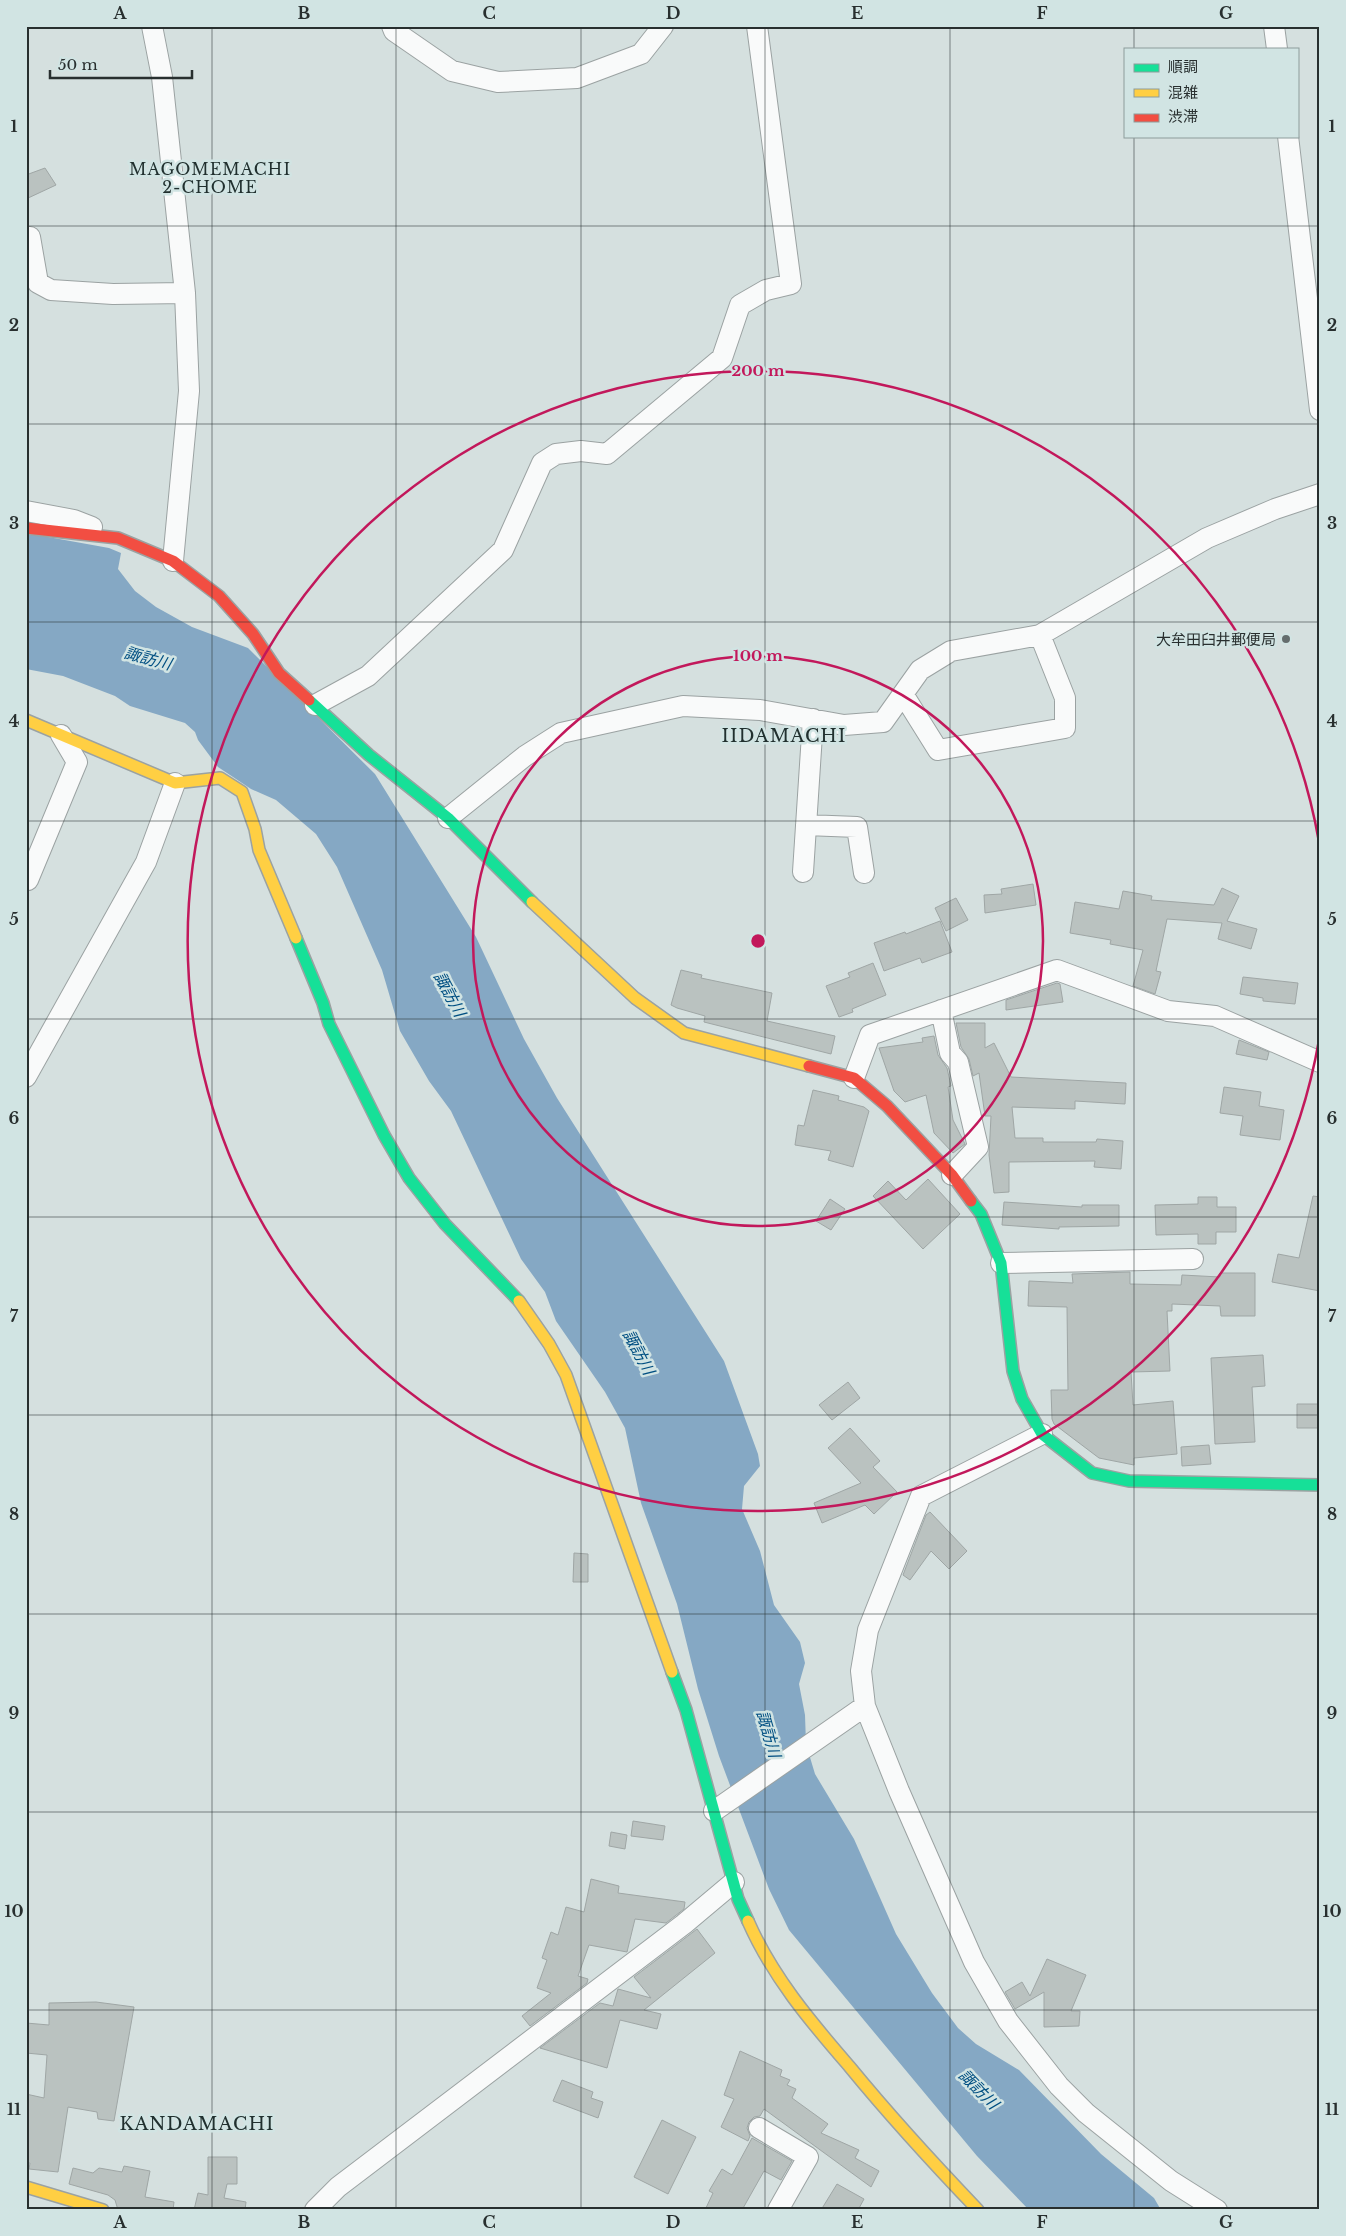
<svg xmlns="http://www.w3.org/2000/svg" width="1346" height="2236" font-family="'Libre Baskerville','Noto Sans JP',serif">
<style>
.water{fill:#85a8c4}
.building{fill:#bac2c0;stroke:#9fa6a5}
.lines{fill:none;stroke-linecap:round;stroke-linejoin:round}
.street-casing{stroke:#9ba2a2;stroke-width:22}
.fast-casing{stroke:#9ba2a2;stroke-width:14}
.slow-casing{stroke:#9ba2a2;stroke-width:14}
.jam-casing{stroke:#9ba2a2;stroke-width:14}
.street{stroke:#f9fafa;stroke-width:20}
.fast{stroke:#16e098;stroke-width:11}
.slow{stroke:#ffcf43;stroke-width:11}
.jam{stroke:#f24e42;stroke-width:11}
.grid{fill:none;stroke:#282f2f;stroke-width:1;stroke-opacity:0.55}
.ring{fill:none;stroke:#c2185b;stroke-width:2.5}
.poi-dot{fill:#656d6d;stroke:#d1e4e3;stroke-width:2}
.labels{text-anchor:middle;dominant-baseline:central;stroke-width:5;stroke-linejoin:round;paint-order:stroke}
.poi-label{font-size:15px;fill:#282f2f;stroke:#d1e4e3;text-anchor:end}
.neighbourhood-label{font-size:16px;letter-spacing:1px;fill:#21302f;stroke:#d1e4e3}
.water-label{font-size:16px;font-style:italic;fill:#004f82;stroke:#d1e4e3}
.quarter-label{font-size:18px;letter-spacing:1px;fill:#21302f;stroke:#d1e4e3}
.centre{fill:#c2185b;stroke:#d1e4e3;stroke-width:2.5}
.ring-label{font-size:15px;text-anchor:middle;font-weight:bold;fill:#c2185b;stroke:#d1e4e3;stroke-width:5;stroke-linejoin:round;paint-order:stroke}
.neatline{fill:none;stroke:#282f2f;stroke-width:2}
.grid-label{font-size:16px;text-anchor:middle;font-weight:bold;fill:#282f2f}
</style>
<rect width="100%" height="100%" fill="#d5e0df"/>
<path class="water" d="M26,533L109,548L121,553L118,569L135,591L156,607L192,627L248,648L375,774L476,937L524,1039L557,1098L724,1361L758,1454L760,1466L744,1486L742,1509L760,1551L774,1605L800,1642L805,1663L799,1684L805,1715L806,1744L815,1774L854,1839L896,1934L932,1993L958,2028L976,2044L1019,2070L1101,2154L1154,2198L1161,2210H1029L977,2156L789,1930L769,1889L719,1756L698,1689L677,1604L641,1503L625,1428L605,1392L556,1321L545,1292L521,1259L451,1111L429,1081L400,1031L382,970L337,867L316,834L276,800L251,789L218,767L198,740L195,732L185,723L130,706L115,696L63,676L26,669Z"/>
<path class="building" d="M45,168L56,185L26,199V175Z
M1033,884L1036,905L985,913L984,895L1002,894L1001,889Z
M1222,888L1239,896L1227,921L1257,929L1251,949L1218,939L1222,923L1167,919L1156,971L1161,972L1155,994L1133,986L1143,950L1110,944L1111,940L1070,933L1075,902L1119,909L1123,891L1152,896L1151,900L1214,905Z
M956,898L968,920L946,931L935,908Z
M940,921L952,952L922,963L920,958L884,971L874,943L905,932L906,934Z
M873,963L886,995L852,1009L853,1012L839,1017L826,986L850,977L848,973Z
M681,970L702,975L701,978L772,993L767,1021L835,1036L831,1054L704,1022L705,1016L677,1008L671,1005Z
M1243,977L1298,983L1295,1004L1263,1001V998L1240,994Z
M1057,983L1060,984L1063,1002L1006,1010V1000Z
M956,1023H985V1048L994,1043L1011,1077L1126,1083L1125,1104L1075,1101V1109L1012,1107L1015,1138H1043V1142H1096L1097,1139L1123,1141L1121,1169L1094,1167L1095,1161L1009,1162V1192L994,1193L989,1155L991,1116H985L979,1073L973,1076L969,1059L961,1047Z
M934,1036L938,1055L947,1068L951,1086L948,1087L953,1120L965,1144L953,1153L934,1133L926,1095L905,1102L894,1091L879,1048L923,1042L922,1038Z
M1239,1040L1269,1052L1267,1060L1236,1054Z
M1224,1087L1261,1092L1259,1106L1284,1110L1280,1140L1240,1135L1243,1116L1220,1113Z
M813,1090L839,1096L838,1100L864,1107L869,1111L853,1167L828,1160L831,1151L795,1145L798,1125L804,1126Z
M928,1179L960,1214L923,1249L873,1196L888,1181L906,1200Z
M1313,1196L1320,1197V1291L1272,1282L1278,1254L1299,1258Z
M1198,1197H1217V1207H1236V1232H1216V1244H1198V1234L1156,1235L1155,1205L1198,1204Z
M830,1199L845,1209L831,1230L816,1221Z
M1004,1202L1082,1207V1205H1119V1226L1059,1227V1229L1002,1225Z
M1130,1272V1284L1181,1285L1182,1275L1220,1277V1273H1255V1316H1221L1220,1306L1172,1304V1311H1167L1170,1371L1131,1372L1133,1405L1173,1401L1177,1454L1134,1458V1465L1099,1458L1054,1424L1052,1419L1051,1390H1068L1067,1307L1028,1306L1029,1281L1073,1283L1072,1274Z
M1263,1355L1265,1386L1252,1387L1255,1442L1215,1444L1211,1358Z
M848,1382L860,1398L832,1420L819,1405Z
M1297,1404H1320V1428H1297Z
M850,1428L880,1461L873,1467L897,1492L874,1514L865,1505L822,1523L814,1503L861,1483L828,1448Z
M1209,1445L1211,1464L1182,1466L1181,1447Z
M930,1512L967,1551L949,1569L931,1551L910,1580L903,1575L926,1515Z
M574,1553L588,1554V1582H573Z
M633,1821L665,1826L663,1840L631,1836Z
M611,1832L627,1835L625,1849L609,1846Z
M591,1879L619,1886L618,1893L685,1902L684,1909L666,1923L635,1919L627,1952L589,1945L578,1976L588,1979L587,1983L530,2026L522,2016L551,1993L537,1988L547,1960L542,1958L551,1932L558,1935L566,1907L584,1912Z
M697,1929L715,1953L644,2010L661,2014L657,2029L620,2020L607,2068L540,2048L600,2003L613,2006L618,1989L651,1998L634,1977Z
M1047,1959L1086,1975L1071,2011H1080L1079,2026L1044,2027V1992L1015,2009L1005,1992L1022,1982L1030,1996Z
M96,2002L134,2007L114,2121L98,2119L97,2112L68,2107L58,2172L29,2169L30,2163H26V2094L44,2098L47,2055L26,2053V2023L49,2025V2003Z
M740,2051L782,2070L780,2076L790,2080L787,2085L796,2089L792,2098L828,2124L821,2133L859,2150L855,2158L879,2171L871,2187L764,2109L760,2116L754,2117L749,2122L747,2128L750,2136L748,2141L721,2127L734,2099L724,2095Z
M562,2080L593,2092L591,2098L603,2102L598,2118L553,2101Z
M662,2120L696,2137L668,2194L634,2177Z
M752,2138L792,2161L781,2180L764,2171L742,2210H705L713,2193L709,2191L722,2169L732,2175Z
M208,2157H237V2184H227L224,2198L246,2202L245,2210H194L198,2193L208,2195Z
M124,2166L150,2171L145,2197L174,2202L173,2210H118L115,2200L108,2195L69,2184L73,2168L93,2173L99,2168L122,2172Z
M837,2184L864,2199L858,2210H821Z"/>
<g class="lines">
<defs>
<path id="street" d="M152,26L162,77L185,293L189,391L173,561
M392,26L394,31L452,71L498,82L577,78L641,54L663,26
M1274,26L1277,49
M1288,136L1320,410
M26,237H30L38,283L51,290L113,294L185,293
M26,511L74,520L92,527
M903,694L938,750L1065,728V698L1040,635
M315,705L368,676L503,550L542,463L556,454L581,451L607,454L722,358L740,305L766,290L791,284L757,26
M448,818L525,756L561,733L683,706L760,710L844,725L883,722L920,670L951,651L1040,635L1207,538L1275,509L1320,494
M806,825L857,827L864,873
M803,872L813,719
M28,880L77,762L61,735
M941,1010L950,1053L958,1062L978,1147L952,1175
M26,1077L146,862L175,783
M854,1078L870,1035L1057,970L1168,1011L1215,1016L1320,1062
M1001,1263L1193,1259
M1042,1434L921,1496L868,1630L861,1671L865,1706L899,1791L974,1962L1008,2021L1059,2086L1086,2113L1171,2181L1217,2210
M714,1811L865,1706
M759,2128L808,2157L778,2210
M315,2210L338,2187L684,1924L734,1882"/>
<path id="fast" d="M309,700L369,755L448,818L532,902
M296,938L323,1003L329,1024L384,1135L409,1178L445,1224L519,1301
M971,1201L981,1214L1001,1263L1013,1371L1022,1399L1042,1434L1092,1473L1129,1481L1320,1485
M672,1672L686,1710L738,1899L748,1921"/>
<path id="slow" d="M26,720L175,783L220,778L242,792L255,829L259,850L296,938
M532,902L635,998L684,1033L809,1066
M519,1301L549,1344L566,1375L672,1672
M748,1921C772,1976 810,2021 849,2066C890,2116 933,2163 978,2210
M26,2187L103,2210"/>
<path id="jam" d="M26,528L118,538L173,561L219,596L253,634L279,673L309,700
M809,1066L854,1078L887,1106L952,1175L971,1201"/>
</defs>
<use href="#street" class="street-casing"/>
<use href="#fast" class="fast-casing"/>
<use href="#slow" class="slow-casing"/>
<use href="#jam" class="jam-casing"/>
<use href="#street" class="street"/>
<use href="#fast" class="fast"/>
<use href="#slow" class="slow"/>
<use href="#jam" class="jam"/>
</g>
<path class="grid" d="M212,26V2210M396,26V2210M581,26V2210M765,26V2210M950,26V2210M1134,26V49M1134,136V2210M26,226H1320M26,424H1320M26,622H1320M26,821H1320M26,1019H1320M26,1217H1320M26,1415H1320M26,1614H1320M26,1812H1320M26,2010H1320"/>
<g class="ring">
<circle cx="758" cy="941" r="285"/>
<path d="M1319 1040A570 570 0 1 1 1319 842"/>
</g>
<circle class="poi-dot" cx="1286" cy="639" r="5"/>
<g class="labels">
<g class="poi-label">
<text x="1276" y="639">大牟田臼井郵便局</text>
</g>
<g class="neighbourhood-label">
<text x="210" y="169">MAGOMEMACHI<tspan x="210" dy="18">2-CHOME</tspan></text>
</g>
<g class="water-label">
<text transform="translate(148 658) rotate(15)">諏訪川</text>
<text transform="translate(450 994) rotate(62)">諏訪川</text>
<text transform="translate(639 1352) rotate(62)">諏訪川</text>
<text transform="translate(769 1734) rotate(74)">諏訪川</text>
<text transform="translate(979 2089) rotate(45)">諏訪川</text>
</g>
<g class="quarter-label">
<text x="784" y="736">IIDAMACHI</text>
<text x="197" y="2124">KANDAMACHI</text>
</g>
</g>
<circle cx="758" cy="941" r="8" class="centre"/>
<g class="ring-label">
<text x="758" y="376">200 m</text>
<text x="758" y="661">100 m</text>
</g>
<rect width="1346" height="2236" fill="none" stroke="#d1e4e3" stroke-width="55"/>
<rect x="1124" y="48" width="175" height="90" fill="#d1e4e3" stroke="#8d9c9b"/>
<rect x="1134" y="64" width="25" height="8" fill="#16e098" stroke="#8d9c9b"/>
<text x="1168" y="72" font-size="15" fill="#282f2f">順調</text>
<rect x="1134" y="89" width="25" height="8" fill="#ffcf43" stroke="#8d9c9b"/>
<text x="1168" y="98" font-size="15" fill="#282f2f">混雑</text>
<rect x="1134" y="114" width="25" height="8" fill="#f24e42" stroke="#8d9c9b"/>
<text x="1168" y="122" font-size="15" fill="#282f2f">渋滞</text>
<path d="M50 70v8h142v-8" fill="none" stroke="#282f2f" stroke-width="2.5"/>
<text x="58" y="70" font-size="15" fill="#282f2f" stroke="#d1e4e3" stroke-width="4" paint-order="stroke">50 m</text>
<rect x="28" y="28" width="1290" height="2180" class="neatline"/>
<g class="grid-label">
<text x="120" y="19">A</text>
<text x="304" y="19">B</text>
<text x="489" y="19">C</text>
<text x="673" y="19">D</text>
<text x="857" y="19">E</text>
<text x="1042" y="19">F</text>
<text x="1226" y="19">G</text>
<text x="14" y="132">1</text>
<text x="1332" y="132">1</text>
<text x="14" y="331">2</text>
<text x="1332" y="331">2</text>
<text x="14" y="529">3</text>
<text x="1332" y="529">3</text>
<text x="14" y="727">4</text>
<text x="1332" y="727">4</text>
<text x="14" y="925">5</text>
<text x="1332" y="925">5</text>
<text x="14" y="1124">6</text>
<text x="1332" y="1124">6</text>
<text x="14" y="1322">7</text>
<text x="1332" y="1322">7</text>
<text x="14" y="1520">8</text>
<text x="1332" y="1520">8</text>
<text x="14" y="1719">9</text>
<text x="1332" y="1719">9</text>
<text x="14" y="1917">10</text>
<text x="1332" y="1917">10</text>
<text x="14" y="2115">11</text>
<text x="1332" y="2115">11</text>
<text x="120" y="2228">A</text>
<text x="304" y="2228">B</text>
<text x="489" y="2228">C</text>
<text x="673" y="2228">D</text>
<text x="857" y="2228">E</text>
<text x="1042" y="2228">F</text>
<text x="1226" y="2228">G</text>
</g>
</svg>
